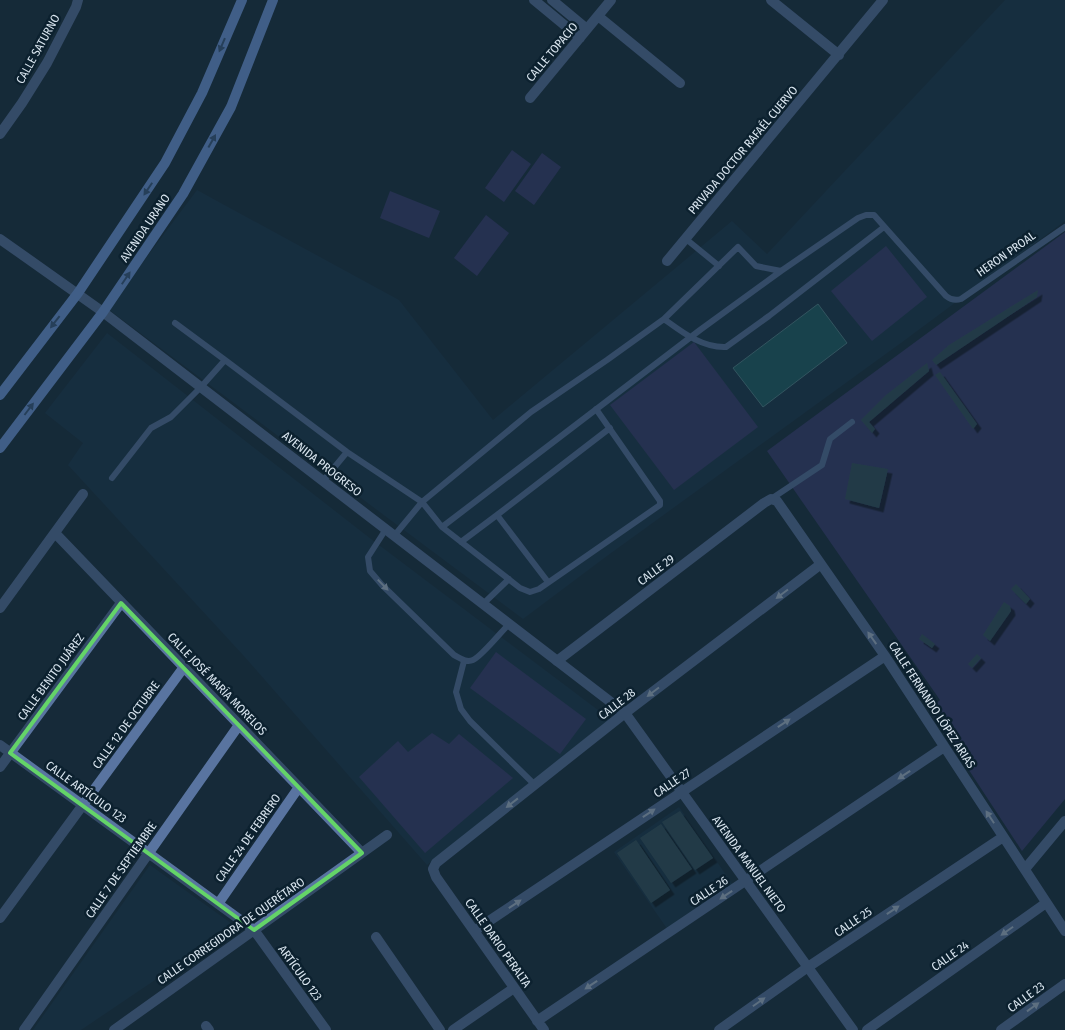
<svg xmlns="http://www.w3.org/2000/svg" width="1065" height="1030" font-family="'Fira Sans Condensed',sans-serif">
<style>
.built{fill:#183447}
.green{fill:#383a6d}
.water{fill:#1b6065;stroke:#54888e}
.building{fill:#33505a;filter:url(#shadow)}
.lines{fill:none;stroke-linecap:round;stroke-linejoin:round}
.service{stroke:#5974a0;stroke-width:6}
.minor{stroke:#5974a0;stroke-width:10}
.tertiary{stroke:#5974a0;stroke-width:10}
.secondary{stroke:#739ee6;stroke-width:10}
.oneway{fill:#3a5981}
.oneway2{fill:#b3c3d7}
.marked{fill:none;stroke:#64d468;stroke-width:4;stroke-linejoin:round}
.labels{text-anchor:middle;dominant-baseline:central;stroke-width:5;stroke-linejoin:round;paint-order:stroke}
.street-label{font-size:12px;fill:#d9e5ef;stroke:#0c212f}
</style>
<defs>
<filter id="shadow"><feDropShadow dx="4.5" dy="4.5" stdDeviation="0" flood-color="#0009"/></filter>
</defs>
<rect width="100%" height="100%" fill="#162a39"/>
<path class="built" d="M1005,0H1065V221L905,340L607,556L523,619L108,309L197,190L399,300L493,420L732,221L767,254Z
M107,333L371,539L610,719L427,865L243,655L68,465L83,443L45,413Z
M679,807L733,885L668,930L614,852Z
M150,865L235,926L81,1030H33Z"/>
<path class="green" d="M512,150L531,164L504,202L485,188Z
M542,153L561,167L534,205L515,191Z
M390,191L440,211L429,238L380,218Z
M486,215L509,233L477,276L454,258Z
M1065,232V799L1022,851L929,709L940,700L767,451Z
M886,246L927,297L872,341L831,291Z
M694,342L758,427L674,490L610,405Z
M496,652L586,719L560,754L470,688Z
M432,733L449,744L459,734L513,778L425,853L359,777L398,741L408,752Z"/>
<path class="water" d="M818,304L847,343L763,407L733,368Z"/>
<path class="building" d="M1038,290L1037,297L936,365L932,360L949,345Z
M927,363L929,371L869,422L875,429L872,433L861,420L886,395Z
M940,372L977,424L973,429L935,375Z
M852,463L888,469L879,508L845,499Z
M1016,584L1030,599L1026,604L1011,589Z
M1004,602L1010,606L1011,611L990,641L983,635Z
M922,634L935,644L932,648L919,639Z
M977,654L981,658L972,668L968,664Z
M680,811L713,858L695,870L662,822Z
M661,824L692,869L671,883L640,838Z
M636,840L670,890L651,903L617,853Z"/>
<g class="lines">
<path class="service" d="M686,239L719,266
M664,319C682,332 702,348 726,347L769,316L884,227
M225,360L347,452L422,502L442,527L520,588L530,592L539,589L660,505V501L596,409
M112,478L151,428L171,417L201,387L225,360L175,323
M323,481L347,452
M771,499L822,465L830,439L852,422
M442,527L700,330L781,271L858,218L866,215H874L946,296C951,300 955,301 961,299L1065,227
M386,529L368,557L370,571L382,585L454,655C460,658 466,663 473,660C481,657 502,631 509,624
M394,536L422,502L531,412L607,360L664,319L738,247L756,266L781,271
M461,542L497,515
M548,582L497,515L610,428
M483,604L509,579
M464,661L456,692L461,709L470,721L535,785"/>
<path class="minor" d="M534,0L580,38
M552,0L587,29
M771,0L839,55
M598,16L680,83
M530,98L611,0
M0,134L22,103L47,63L76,7L78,0
M667,261L883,0
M55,533L362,853
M0,608L83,494
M557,661L764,503L771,499L777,501L885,656L1065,931
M0,745L254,930L326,1030
M0,767L121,603
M1025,869L1065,821
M218,904L299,787
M0,918L184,667
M474,931L885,656
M376,937L440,1030
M537,1021L944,747
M206,1026L209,1030
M24,1030L239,725
M114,1030L387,835
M453,1030L514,988
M544,1030L436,877L433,869L436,863L625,713L821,564
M719,1030L808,967L1003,837
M867,1030L1046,903
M1001,1030L1065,984"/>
<path class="tertiary" d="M0,239L103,312L625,713L853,1030"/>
<path class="secondary" d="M0,395L78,293L165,163L202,93L242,0
M0,448L103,312L183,194L231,107L273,0"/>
</g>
<defs><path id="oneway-solid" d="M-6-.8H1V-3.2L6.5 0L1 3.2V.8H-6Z" transform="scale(1.25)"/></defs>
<g class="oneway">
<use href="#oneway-solid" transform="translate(222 45) rotate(113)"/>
<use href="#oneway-solid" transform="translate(212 141) rotate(-61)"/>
<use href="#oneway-solid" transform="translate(148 189) rotate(124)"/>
<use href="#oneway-solid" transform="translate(126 278) rotate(-56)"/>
<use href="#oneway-solid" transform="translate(55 322) rotate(128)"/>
<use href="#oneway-solid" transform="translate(29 409) rotate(-53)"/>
</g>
<g class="oneway2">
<use href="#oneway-solid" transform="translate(383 585) rotate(46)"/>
<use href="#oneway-solid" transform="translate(782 594) rotate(143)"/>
<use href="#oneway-solid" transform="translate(872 638) rotate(-125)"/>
<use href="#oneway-solid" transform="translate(653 692) rotate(143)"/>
<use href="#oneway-solid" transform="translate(784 723) rotate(-34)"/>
<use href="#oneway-solid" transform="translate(904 775) rotate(146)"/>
<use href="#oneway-solid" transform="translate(512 803) rotate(142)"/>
<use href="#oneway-solid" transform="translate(649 813) rotate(-34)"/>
<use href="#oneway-solid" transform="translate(990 817) rotate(-123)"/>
<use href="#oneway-solid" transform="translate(726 895) rotate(146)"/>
<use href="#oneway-solid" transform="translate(515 904) rotate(-34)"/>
<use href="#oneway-solid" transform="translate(893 910) rotate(-34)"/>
<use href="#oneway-solid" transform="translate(1007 931) rotate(145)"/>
<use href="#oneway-solid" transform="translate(591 985) rotate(146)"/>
<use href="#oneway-solid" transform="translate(759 1002) rotate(-35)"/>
<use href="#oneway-solid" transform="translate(1033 1007) rotate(-36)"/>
</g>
<path d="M0 0H1065V1030H0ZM121,603L362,853L254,930L10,753Z" fill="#162a39" fill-opacity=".55" fill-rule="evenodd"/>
<path class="marked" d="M121,603L362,853L254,930L10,753Z"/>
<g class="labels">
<g class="street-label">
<text transform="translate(38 49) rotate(-61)">CALLE SATURNO</text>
<text transform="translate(552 52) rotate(-50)">CALLE TOPACIO</text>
<text transform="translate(743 150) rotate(-50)">PRIVADA DOCTOR RAFAÉL CUERVO</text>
<text transform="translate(145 228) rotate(-56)">AVENIDA URANO</text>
<text transform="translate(1006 254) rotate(-35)">HERON PROAL</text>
<text transform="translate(322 464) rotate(38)">AVENIDA PROGRESO</text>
<text transform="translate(656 570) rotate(-37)">CALLE 29</text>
<text transform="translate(51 677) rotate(-54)">CALLE BENITO JUÁREZ</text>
<text transform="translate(217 684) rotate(46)">CALLE JOSÉ MARÍA MORELOS</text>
<text transform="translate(617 704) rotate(-38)">CALLE 28</text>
<text transform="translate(932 705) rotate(57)">CALLE FERNANDO LÓPEZ ARIAS</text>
<text transform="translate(126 725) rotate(-54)">CALLE 12 DE OCTUBRE</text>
<text transform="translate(672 783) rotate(-34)">CALLE 27</text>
<text transform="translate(86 792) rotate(36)">CALLE ARTÍCULO 123</text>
<text transform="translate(248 838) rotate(-55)">CALLE 24 DE FEBRERO</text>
<text transform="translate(749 864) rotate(54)">AVENIDA MANUEL NIETO</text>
<text transform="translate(121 870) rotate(-55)">CALLE 7 DE SEPTIEMBRE</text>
<text transform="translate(709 891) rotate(-34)">CALLE 26</text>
<text transform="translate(853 922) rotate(-34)">CALLE 25</text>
<text transform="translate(231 931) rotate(-35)">CALLE CORREGIDORA DE QUERÉTARO</text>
<text transform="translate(498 943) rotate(55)">CALLE DARIO PERALTA</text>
<text transform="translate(950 956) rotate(-35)">CALLE 24</text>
<text transform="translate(300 973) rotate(54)">ARTÍCULO 123</text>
<text transform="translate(1026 997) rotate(-36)">CALLE 23</text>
</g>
</g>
</svg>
